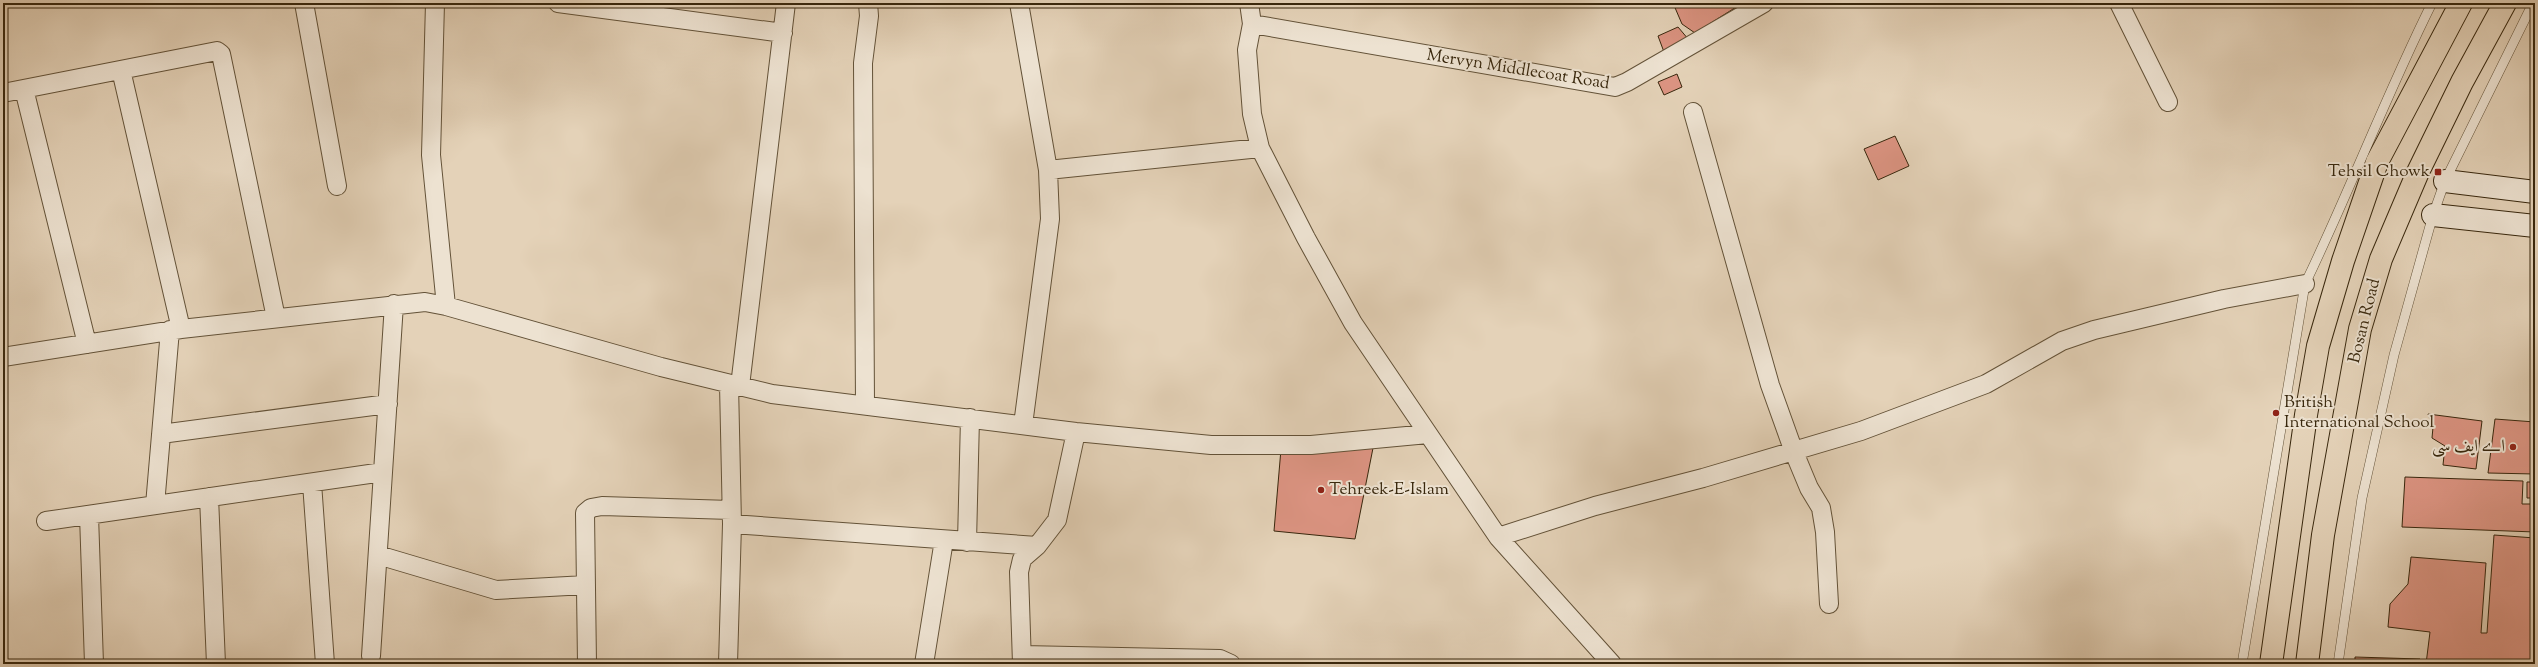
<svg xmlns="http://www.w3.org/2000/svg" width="2538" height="667" font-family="'Sorts Mill Goudy',Amiri,serif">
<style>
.building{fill:#dc9482;stroke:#38270d}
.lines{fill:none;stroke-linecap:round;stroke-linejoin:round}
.lane-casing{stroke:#635238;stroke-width:10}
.street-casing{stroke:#635238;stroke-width:20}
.secondary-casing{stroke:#38270d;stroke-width:24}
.primary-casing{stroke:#38270d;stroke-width:24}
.lane{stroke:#ede2d1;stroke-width:9}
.street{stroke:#ede2d1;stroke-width:18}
.secondary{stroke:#ede2d1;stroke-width:22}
.primary{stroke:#e4d2b8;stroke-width:22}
.poi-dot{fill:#8f2418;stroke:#ede2d1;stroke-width:1.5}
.labels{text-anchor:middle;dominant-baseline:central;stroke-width:4;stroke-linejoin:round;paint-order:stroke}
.street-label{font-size:17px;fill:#38270d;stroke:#ede2d1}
.poi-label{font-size:17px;fill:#38270d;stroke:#ede2d1;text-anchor:end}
</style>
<rect width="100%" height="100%" fill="#e4d2b8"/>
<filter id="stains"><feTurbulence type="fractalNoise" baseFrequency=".005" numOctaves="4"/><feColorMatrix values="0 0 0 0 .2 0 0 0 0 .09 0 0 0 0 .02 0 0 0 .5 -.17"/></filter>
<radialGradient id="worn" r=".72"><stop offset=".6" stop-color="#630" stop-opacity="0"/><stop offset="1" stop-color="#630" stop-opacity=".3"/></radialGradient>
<path class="building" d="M1673,3H1741V4L1695,33L1682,24Z
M1678,27L1689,40L1664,52L1658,36Z
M1677,74L1682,87L1664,95L1658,82Z
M1895,136L1909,166L1878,180L1864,149Z
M2428,414L2482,421L2476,469L2443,465L2445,446L2432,438L2433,427Z
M2495,419L2535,422V474L2488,473Z
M1374,443L1355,539L1274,531L1281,449Z
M2405,477L2523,481L2522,504H2535V532L2402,527Z
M2527,482H2535V498H2527Z
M2494,535L2535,538V664H2426L2430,632L2388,627L2390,604L2408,584L2411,557L2486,563L2481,633H2487Z
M2355,657L2420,659V664H2355Z"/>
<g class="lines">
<defs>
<path id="lane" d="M2242,664L2305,284C2350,191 2386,95 2432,3
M2338,664L2362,498L2394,355L2433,215L2445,181L2533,3"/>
<path id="street" d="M304,3L337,186
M435,3L431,155L446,306
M558,3L783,33
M1019,3L1048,170L1050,219L1023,425
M1249,3L1252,24L1247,50L1252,114L1260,148L1306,238L1353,323L1498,537L1612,664
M2119,3L2168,102
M1252,24L1615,87L1627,82L1764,3
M121,70L181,329
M24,89L87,344
M3,93L217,51L221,54L276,318
M1693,112L1770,385L1794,452L1809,488L1821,508L1825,532L1829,604
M1048,170L1260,148
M3,357L181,329L425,302L446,306L661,367L772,394L1076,432L1211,445H1311L1428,434
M740,386L786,3
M865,404L863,63L869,16L868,3
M161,434L388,404
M312,483L325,664
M209,497L216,664
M155,505L170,330
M89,515L94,664
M46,521L383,472
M732,524L1037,546
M1498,537L1595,506L1703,478L1861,431L1986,384L2062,341L2094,330L2224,299L2305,284
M967,542L970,418
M378,555L496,590L586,585
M1022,655L1220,659L1231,664
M371,656L394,304
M587,664L585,513L591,508L602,506L731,510
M728,664L732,524L729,384
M924,664L944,540
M1022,664L1019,572L1022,559L1037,546L1057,520L1076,432"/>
<path id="secondary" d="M2445,181L2535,192
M2433,215L2535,226"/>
<path id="primary" d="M2271,664L2306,415L2318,346L2343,261L2377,162L2461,3
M2307,664L2323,535L2360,329L2381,259L2418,172L2462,82L2505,3"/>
</defs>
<use href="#lane" class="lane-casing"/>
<use href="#street" class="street-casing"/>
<use href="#secondary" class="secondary-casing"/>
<use href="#primary" class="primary-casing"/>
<use href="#lane" class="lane"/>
<use href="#street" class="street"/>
<use href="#secondary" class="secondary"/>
<use href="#primary" class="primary"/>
</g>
<g class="poi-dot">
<rect x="2434" y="168" width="8" height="8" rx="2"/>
<circle cx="2276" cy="413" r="4"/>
<circle cx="2513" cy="447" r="4"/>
<circle cx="1321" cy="490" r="4"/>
</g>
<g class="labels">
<g class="street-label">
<text transform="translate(1518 70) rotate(9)">Mervyn Middlecoat Road</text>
<text transform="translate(2365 321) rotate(-76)">Bosan Road</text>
</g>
<g class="poi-label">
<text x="2430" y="172">Tehsil Chowk</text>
<text x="2284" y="403" text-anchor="start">British<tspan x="2284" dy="20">International School</tspan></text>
<text x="2505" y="447">اے ایف سی</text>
<text x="1329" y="490" text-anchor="start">Tehreek-E-Islam</text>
</g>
</g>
<rect width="2538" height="667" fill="none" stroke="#e4d2b8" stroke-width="16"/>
<rect x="4" y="4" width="2530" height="659" fill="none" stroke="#38270d" stroke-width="2"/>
<rect x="8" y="8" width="2522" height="651" fill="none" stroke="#38270d"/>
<rect width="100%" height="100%" filter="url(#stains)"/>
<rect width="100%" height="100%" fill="url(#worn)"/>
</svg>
